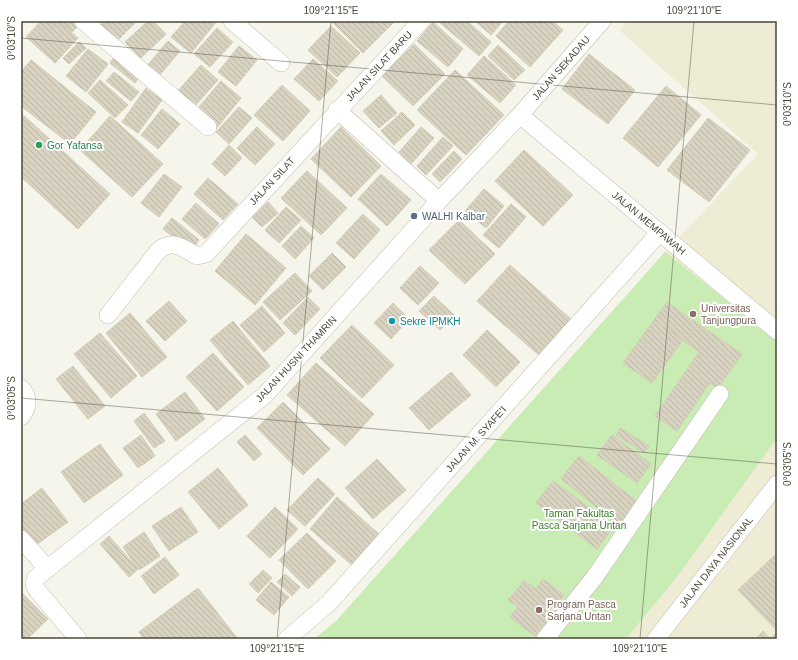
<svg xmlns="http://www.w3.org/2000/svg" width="798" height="660" font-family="Arial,sans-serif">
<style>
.education{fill:#efecd5}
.garden{fill:#c9ebb4}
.building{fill:url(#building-back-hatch);stroke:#d3ccb3}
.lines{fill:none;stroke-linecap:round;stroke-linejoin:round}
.minor-casing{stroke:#c2bead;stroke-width:18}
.minor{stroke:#fff;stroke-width:17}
.ticks{fill:none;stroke:#4b4738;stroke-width:1;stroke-opacity:0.45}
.leisure-dot{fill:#2e9e5b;stroke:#fff;stroke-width:1.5}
.service-dot{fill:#5c6f8a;stroke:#fff;stroke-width:1.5}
.education-dot{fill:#8d6e63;stroke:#fff;stroke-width:1.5}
.culture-dot{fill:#0f9aa8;stroke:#fff;stroke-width:1.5}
.labels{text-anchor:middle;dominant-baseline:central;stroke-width:4;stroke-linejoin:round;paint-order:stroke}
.street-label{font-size:10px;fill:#4b4738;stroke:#fff}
.leisure-label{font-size:10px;fill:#27864d;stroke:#fff;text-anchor:start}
.service-label{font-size:10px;fill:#4e5e75;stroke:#fff;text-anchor:start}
.education-label{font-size:10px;fill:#785e54;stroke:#fff;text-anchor:start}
.culture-label{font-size:10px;fill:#0d838f;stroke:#fff;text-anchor:start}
.park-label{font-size:10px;fill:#3b8029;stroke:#fff}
.neatline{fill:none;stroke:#4b4738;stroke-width:1.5}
.ticks-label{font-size:10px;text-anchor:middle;fill:#4b4738}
</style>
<defs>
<pattern id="building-back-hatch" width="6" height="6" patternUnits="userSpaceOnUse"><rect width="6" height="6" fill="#d8d3c0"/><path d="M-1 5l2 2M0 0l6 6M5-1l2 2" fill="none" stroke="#bbb6a6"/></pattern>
</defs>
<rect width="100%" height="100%" fill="#f6f5eb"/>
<path class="education" d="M627,21H777V639H392L513,424L665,252L758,154L619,30Z"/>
<path class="garden" d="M665,252L777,340V438L680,573L626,639H314L336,621Z"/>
<path class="building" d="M41,21H58L78,38L55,63L26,37Z
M59,21H74L79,25L72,32Z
M104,21H137L117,41L100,25Z
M148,21H153L166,34L141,58L125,42Z
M185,21H217L191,53L171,37Z
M331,21H393L394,22L363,53Z
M438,21H467L491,42L479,56Z
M475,21H503L491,35Z
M509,21H552L563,30L530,67L496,36Z
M433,22L463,49L448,67L417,41Z
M331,26L360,53L337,77L308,50Z
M217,28L233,42L210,67L194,54Z
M168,41L180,51L158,77L146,67Z
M79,42L86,48L69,64L63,58Z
M414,44L445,74L413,106L382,76Z
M498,45L525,70L514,80L488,56Z
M239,46L257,60L236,86L218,72Z
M88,49L108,64L86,92L66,76Z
M589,54L635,90L608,124L562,89Z
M115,56L140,76L135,83L110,63Z
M484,56L516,85L500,103L467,75Z
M313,59L338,81L319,101L294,79Z
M31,60L96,112L70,144L21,106V72Z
M201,65L218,80L193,108L176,93Z
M455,70L504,115L466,155L417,110Z
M114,72L139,92L131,101L106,81Z
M100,80L128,105L115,118L88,93Z
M221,81L241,98L215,130L194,113Z
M282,85L310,111L283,141L254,115Z
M666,86L701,115L658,167L623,138Z
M146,88L162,100L138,133L122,122Z
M381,95L397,113L379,128L363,111Z
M239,107L252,118L229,144L216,132Z
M162,109L180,124L158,149L141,135Z
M402,112L415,125L394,145L381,131Z
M21,113L110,194L78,229L21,177Z
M110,116L163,164L132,197L80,150Z
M708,118L750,150L709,202L667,170Z
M257,127L275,144L255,165L237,148Z
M341,127L381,166L351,197L311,159Z
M421,127L434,138L411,164L399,152Z
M443,137L453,146L426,175L417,166Z
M229,145L242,158L225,176L212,164Z
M524,150L573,195L543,226L495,181Z
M454,151L462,159L440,182L432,174Z
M307,171L347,208L321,235L281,198Z
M164,174L182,187L159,217L141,203Z
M381,174L411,200L387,226L358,199Z
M208,178L238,204L223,220L194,194Z
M484,189L504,206L486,228L465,211Z
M268,202L278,213L262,227L252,217Z
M196,203L219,224L205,239L182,219Z
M511,204L526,217L499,248L483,235Z
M286,207L301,220L279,243L265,230Z
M363,214L380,230L354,259L336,243Z
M172,218L199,240L191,251L163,229Z
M459,220L495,254L465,284L429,250Z
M301,226L314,238L295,259L282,246Z
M246,234L286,268L255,305L215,271Z
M332,253L346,267L323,290L309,276Z
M510,265L573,321L541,357L477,301Z
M420,266L439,283L418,305L400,288Z
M295,273L312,291L280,320L263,302Z
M434,296L454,315L440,330L419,311Z
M308,297L320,309L295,335L283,323Z
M169,301L187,321L165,341L146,321Z
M667,302L698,324L685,342L654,320Z
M393,303L409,319L391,339L374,323Z
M262,306L285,333L264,352L240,325Z
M130,313L167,357L142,377L106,333Z
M654,320L683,340L652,383L623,363Z
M233,321L270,366L248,385L210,340Z
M698,324L742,354L718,388L710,383L677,431L655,416L699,352L685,342Z
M352,325L394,365L362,398L320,358Z
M487,330L520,362L496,387L463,355Z
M100,333L137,376L111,398L74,354Z
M213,353L244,387L217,411L186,377Z
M316,363L374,414L345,446L287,395Z
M73,366L105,406L88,419L56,379Z
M451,372L471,395L429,430L409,408Z
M185,392L205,419L176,441L156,414Z
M283,402L330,449L303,475L257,428Z
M144,413L165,441L154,448L134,421Z
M620,428L649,446L644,453L616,435Z
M141,435L155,456L138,468L123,448Z
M245,435L262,454L254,461L237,442Z
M612,435L651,464L637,483L597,455Z
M100,444L123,475L84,503L61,472Z
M579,456L639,503L620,526L561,479Z
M377,459L406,490L373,519L345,488Z
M218,468L248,505L219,529L188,492Z
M318,478L335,494L305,526L287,510Z
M553,481L614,526L597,549L536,503Z
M42,488L68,522L33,547L21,531V504Z
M337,497L380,535L353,566L310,529Z
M181,507L198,532L169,551L152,526Z
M275,507L298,529L270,558L247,536Z
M144,532L160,556L139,570L123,547Z
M307,533L336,561L308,589L279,560Z
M109,536L138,569L129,577L100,544Z
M777,553V631L738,590Z
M165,557L179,575L154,594L141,576Z
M263,570L272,578L258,593L249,584Z
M285,574L300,587L292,596L277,582Z
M543,579L564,595L556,606L566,613L551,631L543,624L535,636L510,617L518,607L508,600L524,581L536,589Z
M271,582L289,597L274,615L256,600Z
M198,588L237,638L144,639L139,632Z
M21,592L48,619L27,639H21Z
M763,631L770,639L777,632V639H755Z"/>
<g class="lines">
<defs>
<path id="minor" d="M83,21L208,127
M232,21L281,63
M337,110L439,201
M520,115L777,331
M108,315L158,251C172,238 183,248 197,256L206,254L421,21
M21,388C30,397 28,409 21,417
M21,539L47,568
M78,639L37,590L34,584L36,578L265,395L439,201L520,115L602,21
M287,639L329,603L660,232
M545,639L594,578L720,394
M656,639L777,484"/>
</defs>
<use href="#minor" class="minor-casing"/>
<use href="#minor" class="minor"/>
</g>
<path class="ticks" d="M21,38L777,105M21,398L777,464M277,639L331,21M640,639L694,21"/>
<circle class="leisure-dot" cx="39" cy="145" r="4"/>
<circle class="service-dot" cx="414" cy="216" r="4"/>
<g class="education-dot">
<circle cx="693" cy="314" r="4"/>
<circle cx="539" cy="610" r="4"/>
</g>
<circle class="culture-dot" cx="392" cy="321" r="4"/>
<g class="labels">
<g class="street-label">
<text transform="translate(379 66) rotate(-47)">JALAN SILAT BARU</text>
<text transform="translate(561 68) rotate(-49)">JALAN SEKADAU</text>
<text transform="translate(272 181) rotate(-47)">JALAN SILAT</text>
<text transform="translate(649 223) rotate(40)">JALAN MEMPAWAH</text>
<text transform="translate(296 359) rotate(-47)">JALAN HUSNI THAMRIN</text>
<text transform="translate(476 439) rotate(-48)">JALAN M. SYAFE'I</text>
<text transform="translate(716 562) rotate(-52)">JALAN DAYA NASIONAL</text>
</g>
<g class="leisure-label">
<text x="47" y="145">Gor Yafansa</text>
</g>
<g class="service-label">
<text x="422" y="216">WALHI Kalbar</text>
</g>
<g class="education-label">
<text x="701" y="308">Universitas<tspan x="701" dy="12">Tanjungpura</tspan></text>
<text x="547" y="604">Program Pasca<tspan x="547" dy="12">Sarjana Untan</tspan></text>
</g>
<g class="culture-label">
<text x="400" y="321">Sekre IPMKH</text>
</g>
<g class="park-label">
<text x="579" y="513">Taman Fakultas<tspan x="579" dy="12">Pasca Sarjana Untan</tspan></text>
</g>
</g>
<rect width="798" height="660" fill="none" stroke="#ffffff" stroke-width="44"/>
<rect x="22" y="22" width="754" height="616" class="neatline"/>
<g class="ticks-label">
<text x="331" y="14">109°21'15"E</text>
<text x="694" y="14">109°21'10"E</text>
<text transform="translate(11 38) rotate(-90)" y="4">0°03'10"S</text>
<text transform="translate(787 104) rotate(-90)" y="4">0°03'10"S</text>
<text transform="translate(11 398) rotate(-90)" y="4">0°03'05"S</text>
<text transform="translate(787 464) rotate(-90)" y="4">0°03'05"S</text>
<text x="277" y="652">109°21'15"E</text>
<text x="640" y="652">109°21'10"E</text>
</g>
</svg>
